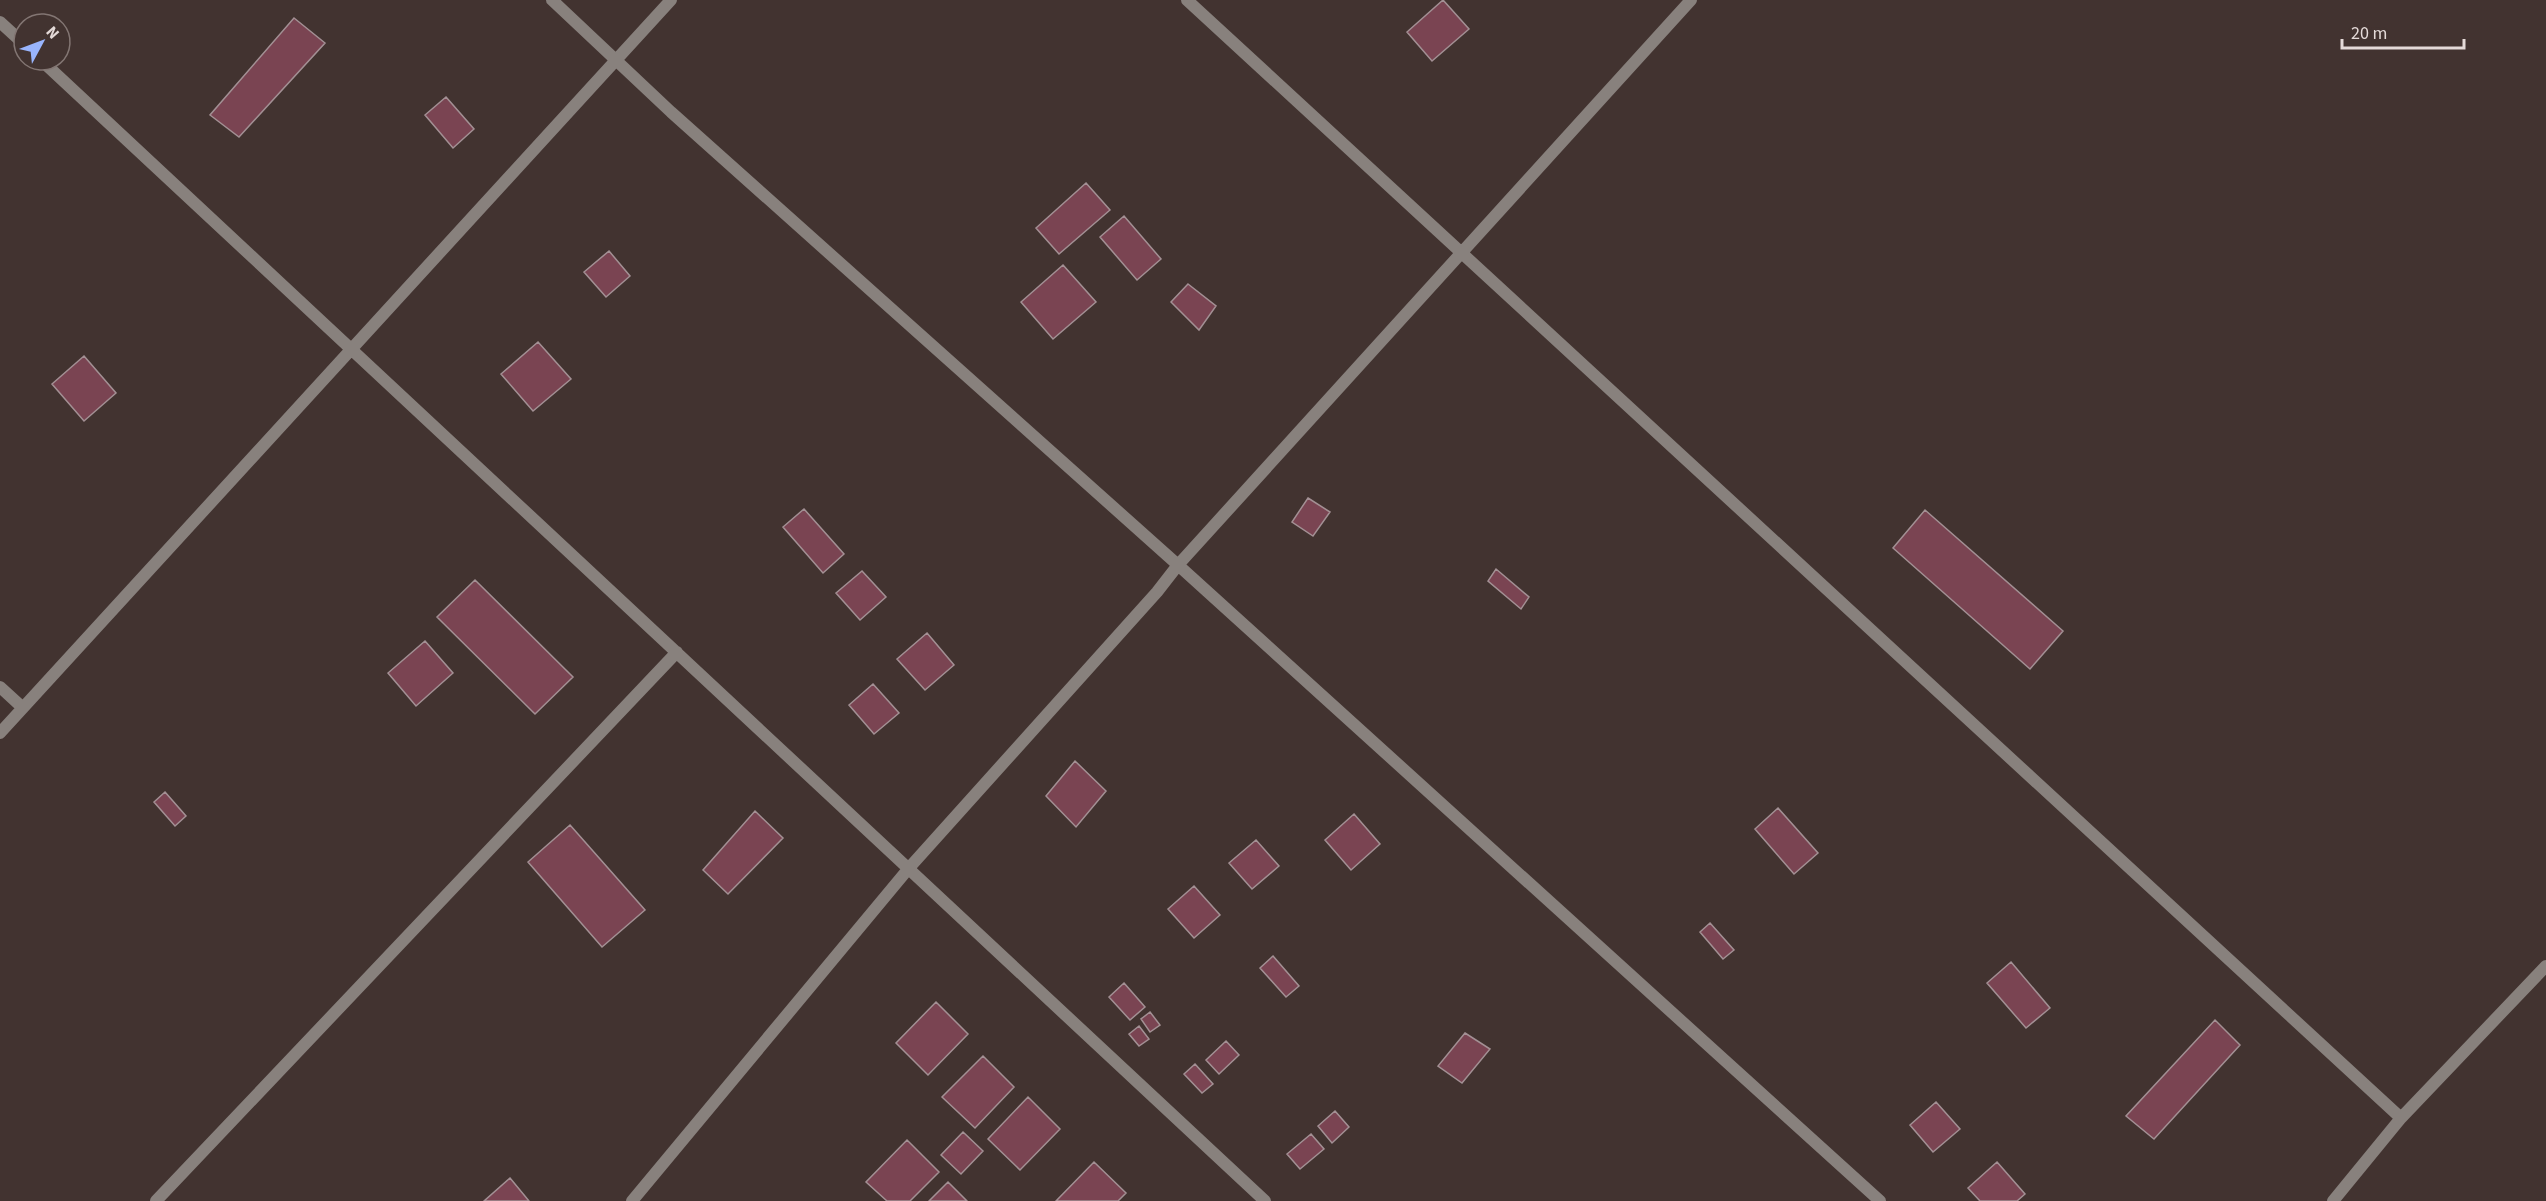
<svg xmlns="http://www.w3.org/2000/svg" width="2546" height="1201" font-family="'Source Sans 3',sans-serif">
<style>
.building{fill:#7a4452;stroke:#a39094;stroke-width:1.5}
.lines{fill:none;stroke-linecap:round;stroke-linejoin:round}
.street{stroke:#88817d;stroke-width:12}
</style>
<rect width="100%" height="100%" fill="#423330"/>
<path class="building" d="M1443,0L1469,29L1432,61L1407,32Z
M294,18L325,43L239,137L210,115Z
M446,97L474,129L453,148L425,115Z
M1086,183L1110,210L1059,254L1036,228Z
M1124,216L1161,259L1137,280L1100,237Z
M609,251L630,276L606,297L584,272Z
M1063,265L1096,302L1053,339L1021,302Z
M1188,284L1216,306L1199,330L1171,302Z
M538,342L571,379L533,411L501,374Z
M84,356L116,393L84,421L52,384Z
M1308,498L1330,512L1313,536L1292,522Z
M804,509L844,554L823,573L783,527Z
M1925,510L2063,631L2030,669L1893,548Z
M1496,569L1529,597L1521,609L1488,581Z
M862,571L886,597L860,620L836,593Z
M475,580L573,677L535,714L437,617Z
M927,633L954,665L925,690L897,659Z
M425,641L453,673L416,706L388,673Z
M873,684L899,713L874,734L849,705Z
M1075,761L1106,791L1076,827L1046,796Z
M165,792L186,816L175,826L154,802Z
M1778,808L1818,853L1794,874L1755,829Z
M755,811L783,838L728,894L703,870Z
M1354,814L1380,844L1351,870L1325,840Z
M570,825L645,910L602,947L528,862Z
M1256,840L1279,866L1252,889L1229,863Z
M1194,886L1220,915L1194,938L1168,909Z
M1710,923L1734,950L1723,959L1700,932Z
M1273,956L1299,986L1286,997L1260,968Z
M2011,962L2050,1008L2026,1028L1987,983Z
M1124,983L1145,1007L1130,1020L1109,997Z
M936,1002L968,1034L928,1075L896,1043Z
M1150,1012L1160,1025L1150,1032L1141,1019Z
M2215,1020L2240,1045L2154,1139L2126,1116Z
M1139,1026L1149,1039L1139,1046L1129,1034Z
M1465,1033L1490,1049L1462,1083L1438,1066Z
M1226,1041L1239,1055L1219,1074L1206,1060Z
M983,1056L1014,1087L975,1128L942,1097Z
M1195,1064L1213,1084L1202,1093L1184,1074Z
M1028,1097L1060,1129L1020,1170L988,1139Z
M1936,1102L1960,1129L1933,1152L1910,1125Z
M1335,1111L1349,1127L1332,1143L1318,1126Z
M963,1132L983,1151L961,1174L941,1155Z
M1311,1134L1324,1149L1300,1169L1287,1154Z
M907,1140L939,1172L910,1201H887L866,1182Z
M1094,1162L1126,1193L1118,1201H1056Z
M1997,1162L2025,1194L2017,1201H1980L1968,1188Z
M510,1178L529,1201H484Z
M948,1182L967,1201H929Z"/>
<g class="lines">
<path class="street" d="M552,0L671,112L1178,565L1880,1201
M1187,0L2401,1118
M0,22L24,44
M41,60L1265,1201
M0,687L23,708
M0,733L671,0
M156,1201L677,652
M632,1201L909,868L1157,592L1178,565L1691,0
M2333,1201L2401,1118L2546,966"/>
</g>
<g transform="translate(42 42) rotate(49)"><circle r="28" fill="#423330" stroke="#837673" stroke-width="1.5"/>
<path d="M0-4.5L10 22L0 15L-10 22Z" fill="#99b5fd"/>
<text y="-9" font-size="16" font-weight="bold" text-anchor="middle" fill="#e4dad8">N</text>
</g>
<path d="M2342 39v9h122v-9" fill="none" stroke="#e4dad8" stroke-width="3"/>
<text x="2351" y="39" font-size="18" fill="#e4dad8" stroke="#423330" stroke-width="4.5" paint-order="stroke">20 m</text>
</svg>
